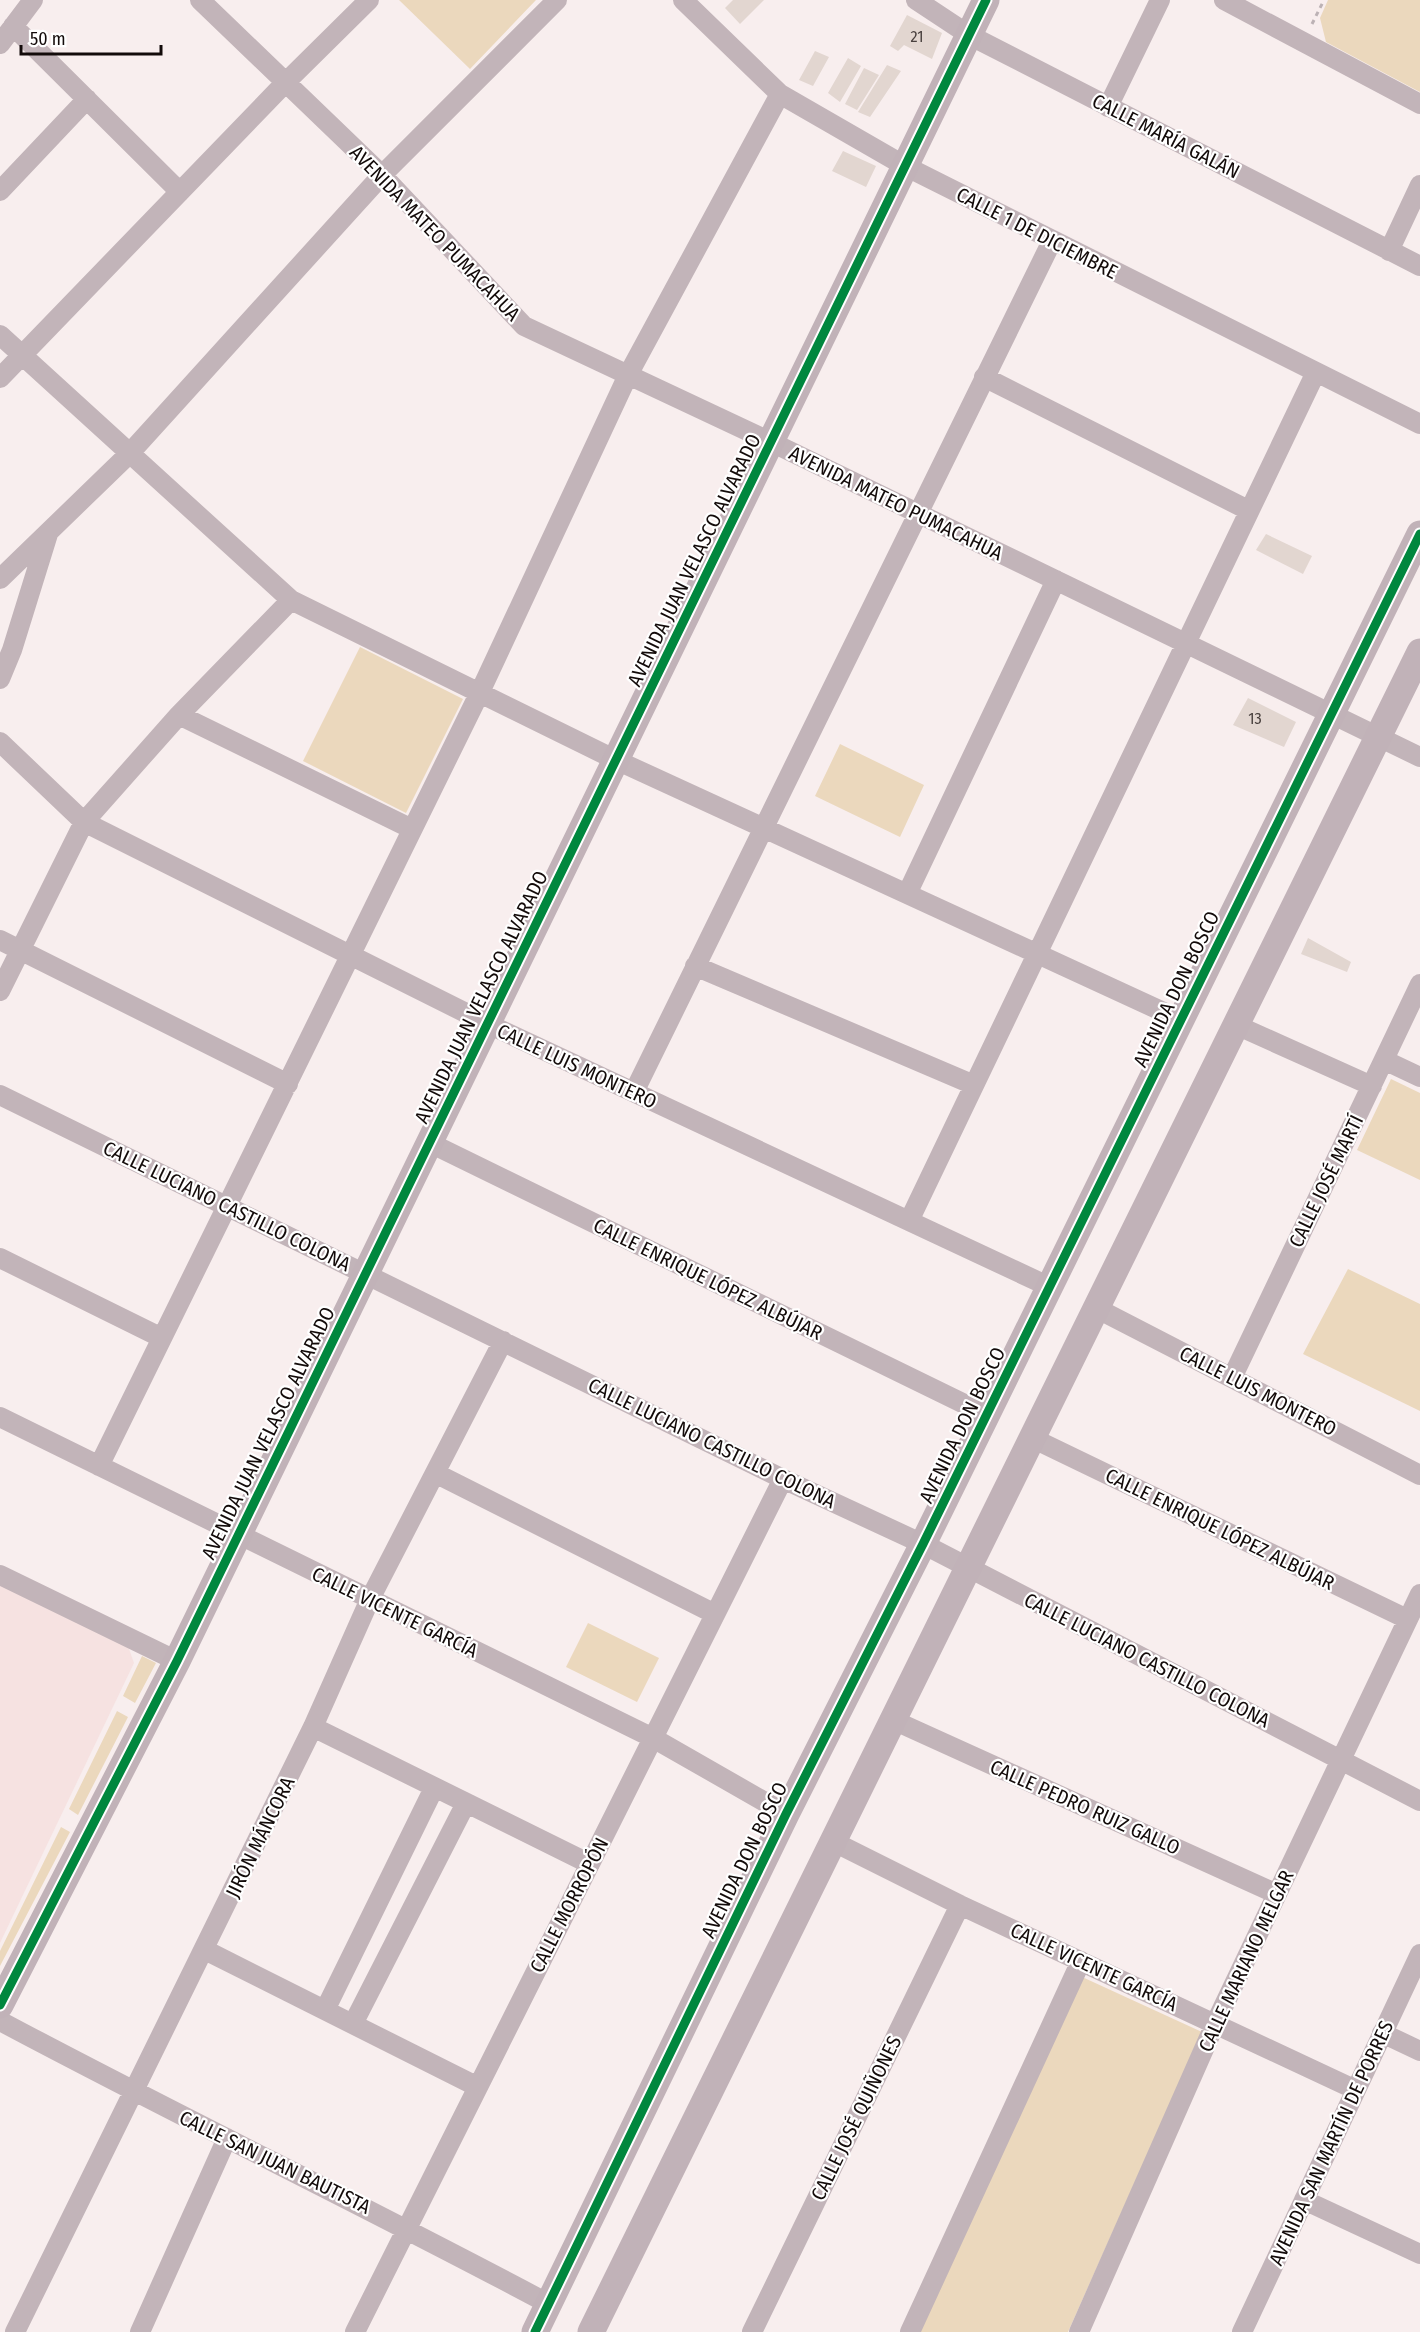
<svg xmlns="http://www.w3.org/2000/svg" width="1420" height="2332" font-family="'Fira Sans Condensed',sans-serif">
<style>
.built{fill:#f6e2e1}
.green{fill:#ebd8bd}
.building{fill:#e2d6d0}
.lines{fill:none;stroke-linecap:round;stroke-linejoin:round}
.path{stroke:#bcb2b5;stroke-width:3;stroke-dasharray:4.5 4.5;stroke-linecap:butt}
.street{stroke:#c2b4b9;stroke-width:20}
.secondary{stroke:#c1b2b8;stroke-width:27}
.cycleway-casing{stroke:#fff;stroke-width:13}
.cycleway{stroke:#00873e;stroke-width:9}
.labels{text-anchor:middle;dominant-baseline:central;stroke-width:4.5;stroke-linejoin:round;paint-order:stroke}
.number-label{font-size:16px;fill:#49403e}
.street-label{font-size:20px;fill:#130b0a;stroke:#fff}
</style>
<rect width="100%" height="100%" fill="#f8eeee"/>
<path class="built" d="M0,1584L128,1646L134,1663L0,1943Z"/>
<path class="green" d="M399,0H536L470,69Z
M1328,0H1420V92L1326,42L1320,18Z
M360,647L463,699L406,813L303,761Z
M840,744L924,785L900,837L815,796Z
M1391,1079L1420,1093V1180L1357,1150Z
M1348,1269L1420,1304V1411L1303,1354Z
M588,1623L659,1658L637,1702L566,1667Z
M142,1656L156,1663L135,1703L123,1696Z
M117,1711L128,1717L78,1815L69,1809Z
M61,1827L70,1832L0,1966V1951Z
M1080,1976L1202,2032L1068,2332H916Z"/>
<path class="building" d="M733,0H764L740,24L725,8Z
M907,15L942,33L932,59L904,45L898,51L890,46Z
M815,51L829,57L813,86L799,80Z
M848,58L861,66L840,102L828,93Z
M887,65L901,71L870,117L858,112Z
M864,68L879,75L857,110L845,104Z
M843,151L876,166L866,187L832,171Z
M1266,534L1312,556L1303,574L1256,550Z
M1248,698L1296,722L1284,747L1233,725Z
M1308,938L1351,962L1347,972L1301,954Z"/>
<g class="lines">
<path class="path" d="M1312,24L1324,0"/>
<path class="street" d="M200,0L382,175L524,326L771,442L1420,757
M683,0L780,94L905,166L1420,424
M916,0L969,35L1420,266
M1224,0L1420,104
M13,26L180,192
M0,44L33,0
M1108,107L1160,0
M0,191L87,99
M1389,251L1420,185
M0,335L291,600L616,760L1181,1020
M984,377L1248,510
M0,378L285,83L369,0
M0,579L129,454L382,175L557,0
M0,679L12,650L48,534
M179,715L412,829
M0,742L84,822L488,1024L1050,1287
M907,894L1056,580
M0,940L288,1084
M695,966L974,1085
M0,991L84,822L179,715L291,600
M1236,1025L1372,1086
M1384,1060L1420,1077
M634,1092L1052,241
M0,1095L783,1479L923,1544L1420,1801
M430,1143L987,1415
M909,1221L1316,372
M0,1258L162,1338
M1096,1308L1420,1475
M1232,1378L1420,984
M0,1417L653,1738L786,1814
M1032,1438L1407,1619
M99,1466L480,692L628,375L780,94
M435,1473L715,1614
M0,1575L177,1661
M893,1720L1277,1894
M313,1727L590,1864
M834,1842L960,1905L1356,2090
M205,1950L478,2087
M325,2010L434,1788
M0,2021C182,2118 367,2207 549,2304
M353,2024L466,1803
M1382,2033L1420,2051
M1304,2200L1420,2254
M15,2332L313,1727L370,1599L503,1341
M140,2332L227,2138
M355,2332L783,1479
M752,2332L960,1905
M910,2332L1081,1961
M1079,2332L1215,2024L1420,1594
M1242,2332L1420,1954"/>
<path class="secondary" d="M0,2005L177,1661L986,0
M535,2332L786,1814L923,1544L1420,534
M591,2332L1420,652"/>
<defs>
<path id="cycleway" d="M0,2005L177,1661L986,0
M535,2332L786,1814L923,1544L1420,534"/>
</defs>
<use href="#cycleway" class="cycleway-casing"/>
<use href="#cycleway" class="cycleway"/>
</g>
<g class="labels">
<g class="number-label">
<text x="917" y="36">21</text>
<text x="1255" y="718">13</text>
</g>
<g class="street-label">
<text transform="translate(1166 136) rotate(27)">CALLE MARÍA GALÁN</text>
<text transform="translate(435 233) rotate(46)">AVENIDA MATEO PUMACAHUA</text>
<text transform="translate(1037 233) rotate(27)">CALLE 1 DE DICIEMBRE</text>
<text transform="translate(896 503) rotate(26)">AVENIDA MATEO PUMACAHUA</text>
<text transform="translate(694 560) rotate(-64)">AVENIDA JUAN VELASCO ALVARADO</text>
<text transform="translate(1176 989) rotate(-64)">AVENIDA DON BOSCO</text>
<text transform="translate(481 997) rotate(-64)">AVENIDA JUAN VELASCO ALVARADO</text>
<text transform="translate(577 1066) rotate(25)">CALLE LUIS MONTERO</text>
<text transform="translate(1326 1181) rotate(-64)">CALLE JOSÉ MARTÍ</text>
<text transform="translate(227 1206) rotate(26)">CALLE LUCIANO CASTILLO COLONA</text>
<text transform="translate(708 1279) rotate(26)">CALLE ENRIQUE LÓPEZ ALBÚJAR</text>
<text transform="translate(1258 1391) rotate(27)">CALLE LUIS MONTERO</text>
<text transform="translate(962 1425) rotate(-64)">AVENIDA DON BOSCO</text>
<text transform="translate(268 1433) rotate(-64)">AVENIDA JUAN VELASCO ALVARADO</text>
<text transform="translate(712 1443) rotate(26)">CALLE LUCIANO CASTILLO COLONA</text>
<text transform="translate(1220 1529) rotate(26)">CALLE ENRIQUE LÓPEZ ALBÚJAR</text>
<text transform="translate(395 1612) rotate(26)">CALLE VICENTE GARCÍA</text>
<text transform="translate(1147 1660) rotate(27)">CALLE LUCIANO CASTILLO COLONA</text>
<text transform="translate(1085 1807) rotate(24)">CALLE PEDRO RUIZ GALLO</text>
<text transform="translate(260 1837) rotate(-64)">JIRÓN MÁNCORA</text>
<text transform="translate(744 1860) rotate(-64)">AVENIDA DON BOSCO</text>
<text transform="translate(569 1905) rotate(-63)">CALLE MORROPÓN</text>
<text transform="translate(1246 1961) rotate(-65)">CALLE MARIANO MELGAR</text>
<text transform="translate(1094 1967) rotate(25)">CALLE VICENTE GARCÍA</text>
<text transform="translate(856 2118) rotate(-64)">CALLE JOSÉ QUIÑONES</text>
<text transform="translate(1331 2143) rotate(-65)">AVENIDA SAN MARTÍN DE PORRES</text>
<text transform="translate(275 2162) rotate(26)">CALLE SAN JUAN BAUTISTA</text>
</g>
</g>
<path d="M21 45v9h140v-9" fill="none" stroke="#130b0a" stroke-width="3"/>
<text x="30" y="45" font-size="18" fill="#130b0a" stroke="#ffffff" stroke-width="4.5" paint-order="stroke">50 m</text>
</svg>
